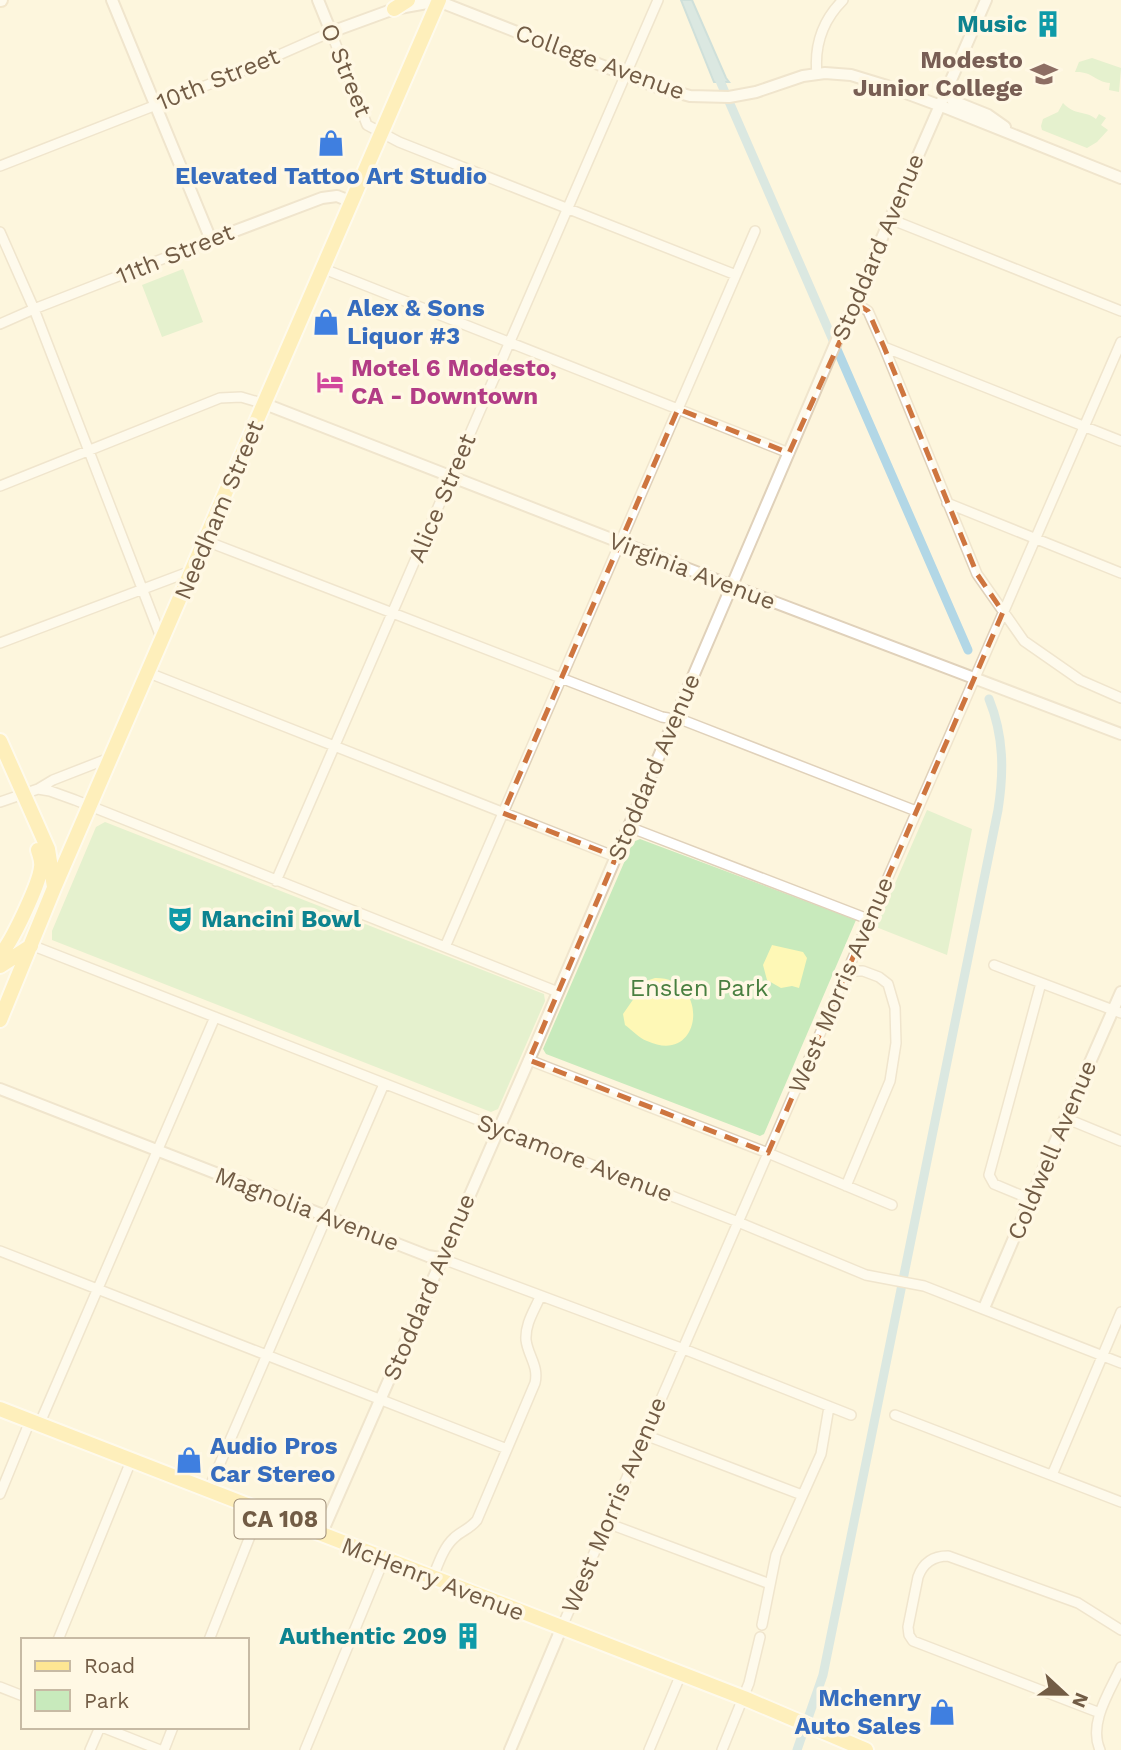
<svg xmlns="http://www.w3.org/2000/svg" width="1121" height="1750" font-family="'Work Sans',sans-serif">
<style>
.green{fill:#c8eabc}
.sand{fill:#fef8b6}
.water{fill:#b2d7e6;stroke:#98c5d8;stroke-width:2}
.lines{fill:none;stroke-linecap:round;stroke-linejoin:round}
.canal{stroke:#b2d7e6;stroke-width:9}
.minor-casing{stroke:#e0d1ba;stroke-width:12}
.tertiary-casing{stroke:#e0d1ba;stroke-width:14}
.secondary-casing{stroke:#e6d4b7;stroke-width:16}
.primary-casing{stroke:#fff;stroke-width:18}
.minor{stroke:#fff;stroke-width:9}
.tertiary{stroke:#fff;stroke-width:10}
.secondary{stroke:#fff;stroke-width:12}
.primary{stroke:#fee693;stroke-width:14}
.marked{fill:none;stroke:#ce753f;stroke-width:5;stroke-dasharray:14 9;stroke-linejoin:round}
.labels{text-anchor:middle;dominant-baseline:central;stroke-width:7;stroke-linejoin:round;paint-order:stroke}
.shield{fill:#fff8e4;stroke:#9c8b75;stroke-width:2}
.shield-label{font-size:23px;font-weight:bold;fill:#725c45}
.culture-label{font-size:24px;font-weight:bold;fill:#0d838f;stroke:#fff8e4;text-anchor:end}
.education-label{font-size:24px;font-weight:bold;fill:#785e54;stroke:#fff8e4;text-anchor:end}
.street-label{font-size:24px;fill:#725c45;stroke:#fff8e4}
.shop-label{font-size:24px;font-weight:bold;fill:#366cbe;stroke:#fff8e4;text-anchor:start}
.hotel-label{font-size:24px;font-weight:bold;fill:#b23c85;stroke:#fff8e4;text-anchor:start}
.park-label{font-size:24px;fill:#497f40;stroke:#fff8e4}
</style>
<rect width="100%" height="100%" fill="#fdf5dd"/>
<path class="green" d="M1092,58L1121,68L1119,92L1109,90L1110,83C1096,82 1092,71 1075,72L1079,62Z
M1063,103C1075,116 1085,110 1096,119L1099,114L1106,118L1101,125L1108,130L1097,142L1087,148L1042,130L1041,126L1043,119L1058,112Z
M183,269L203,322L162,337L142,285Z
M927,810L972,829L947,955L876,927Z
M105,822L544,994L545,1001L498,1109L491,1112L52,940V931L96,827Z
M640,839L856,920L764,1134L760,1136L546,1054L543,1049L633,842Z"/>
<path class="sand" d="M772,945L803,952L807,958L799,988L792,986L781,988L767,980L763,965Z
M655,978C711,977 703,1067 647,1041C639,1038 632,1030 625,1025L623,1014L646,981Z"/>
<path class="water" d="M681,0H692L726,78L729,82H714Z"/>
<g class="lines">
<path class="canal" d="M717,74L968,650
M797,1750L823,1675L998,810C1004,772 1004,736 989,699"/>
<defs>
<path id="minor" d="M817,74C814,45 822,21 843,0
M0,166L238,73L331,32L367,125L399,142L736,275
M890,219L1121,311
M0,232L34,309L162,640
M324,269L789,453
M857,304L868,311L884,347L977,574L1024,641L1080,680L1121,698
M0,324L34,309L211,240
M884,347L1121,441
M0,486L220,398L241,397L265,404
M947,503L1121,573
M206,541L662,717L685,721L916,811
M0,643L191,571
M149,673L616,857
M38,789L50,791L75,800L558,992
M0,802L38,789L53,780L112,757
M629,827L868,919
M276,881L658,0
M31,945L738,1222L866,1275L924,1286L1121,1363
M445,947L755,231
M994,965L1121,1013
M529,1060L768,1153L892,1205
M1065,1118L1121,1141
M846,1186L890,1081L896,1043L895,1008L888,984L879,977L863,971H847
M1030,1199L994,1184L989,1175L1041,983
M0,1251L507,1449
M440,1258L681,1348L851,1415
M895,1415L1121,1502
M39,1425L215,1017
M645,1435L802,1495
M1052,1475L1121,1312
M208,1491L384,1084
M0,1494L30,1421
M607,1523L770,1584
M432,1579C438,1565 443,1548 454,1538C461,1531 470,1529 477,1520L535,1383C539,1366 528,1356 526,1340C525,1324 534,1311 540,1297
M762,1625L776,1555L821,1454L829,1407
M561,1629L1121,342
M58,1640L131,1461
M209,1640L260,1511
M0,1687L23,1696
M1100,1713L913,1641L909,1635L908,1627L918,1577C923,1563 933,1556 948,1556L1078,1603L1121,1630
M102,1727L160,1750
M90,1750L100,1727
M164,1750L173,1727
M305,1750L384,1559
M649,1750L681,1674
M722,1750L749,1683L760,1637
M1100,1750C1088,1723 1110,1691 1121,1667"/>
<path id="tertiary" d="M112,0L211,240L322,198L337,196L352,202
M318,0L331,32L394,9L438,1L654,86L690,96L729,97L756,92L803,76L825,73L851,75L887,86L949,109L1121,178
M946,92L953,101L988,115L1005,127
M265,404L732,586L1121,734
M0,1089L428,1256L440,1258
M984,1308L1061,1128L1121,992
M321,1535L529,1060L845,321L861,297L868,270L986,0
M510,1750L561,1629"/>
<path id="secondary" d="M0,0H1"/>
<path id="primary" d="M394,9L408,0
M0,741L48,849L54,887
M0,954C11,945 40,882 41,867C42,862 40,856 38,850
M0,966L31,946
M0,1020L54,888L439,0
M0,1409L744,1698L866,1750"/>
</defs>
<use href="#minor" class="minor-casing"/>
<use href="#tertiary" class="tertiary-casing"/>
<use href="#secondary" class="secondary-casing"/>
<use href="#primary" class="primary-casing"/>
<use href="#minor" class="minor"/>
<use href="#tertiary" class="tertiary"/>
<use href="#secondary" class="secondary"/>
<use href="#primary" class="primary"/>
</g>
<path d="M0 0H1121V1750H0ZM857,304L868,311L884,347L977,574L1003,612L768,1153L529,1060L616,857L503,813L678,409L789,453Z" fill="#fdf5dd" fill-opacity=".55" fill-rule="evenodd"/>
<path class="marked" d="M857,304L868,311L884,347L977,574L1003,612L768,1153L529,1060L616,857L503,813L678,409L789,453Z"/>
<defs>
<symbol id="building-bare" viewBox="-9 -9 18 18"><path d="M-4-6H4V6H1V3H-1V6H-4ZM-2.5-4.3h1.7v1.8h-1.7ZM.8-4.3h1.7v1.8H.8ZM-2.5-1h1.7V.8h-1.7ZM.8-1h1.7V.8H.8Z" fill="#0f9aa8" stroke="#fff8e4" stroke-width="2.5" paint-order="stroke"/></symbol>
<symbol id="university-bare" viewBox="-9 -9 18 18"><path d="M0-5L7-2L0 1L-7-2ZM-4 1L0 2.5L4 1V4Q0 6-4 4Z" fill="#8d6e63" stroke="#fff8e4" stroke-width="2.5" paint-order="stroke"/></symbol>
<symbol id="shop-bare" viewBox="-9 -9 18 18"><path d="M-5-2.5h2.3a2.7 3.5 0 0 1 5.4 0H5L5.5 6h-11ZM-1.5-2.5h3a1.5 2.3 0 0 0-3 0Z" fill="#3f7fe0" stroke="#fff8e4" stroke-width="2.5" paint-order="stroke"/></symbol>
<symbol id="hotel-bare" viewBox="-9 -9 18 18"><path d="M-6-4.5h1.5V1H6V5H4.5V3h-9V5H-6ZM-4 0a1.8 1.8 0 1 1 3.6 0ZM.5 0V-2.5h3Q6-2.5 6 0Z" fill="#d1479c" stroke="#fff8e4" stroke-width="2.5" paint-order="stroke"/></symbol>
<symbol id="theatre-bare" viewBox="-9 -9 18 18"><path d="M-5-5.5Q0-4 5-5.5V0Q5 5 0 6Q-5 5-5 0ZM-3.3-2.5H-1v1.5H-3.3ZM1-2.5H3.3v1.5H1ZM-2.8 1Q0 5.5 2.8 1Z" fill="#0f9aa8" stroke="#fff8e4" stroke-width="2.5" paint-order="stroke"/></symbol>
</defs>
<g fill-rule="evenodd">
<use href="#building-bare" x="1029" y="5" width="38" height="38"/>
<use href="#university-bare" x="1025" y="55" width="38" height="38"/>
<use href="#shop-bare" x="312" y="124" width="38" height="38"/>
<use href="#shop-bare" x="307" y="303" width="38" height="38"/>
<use href="#hotel-bare" x="311" y="363" width="38" height="38"/>
<use href="#theatre-bare" x="161" y="900" width="38" height="38"/>
<use href="#shop-bare" x="170" y="1441" width="38" height="38"/>
<use href="#building-bare" x="449" y="1617" width="38" height="38"/>
<use href="#shop-bare" x="923" y="1693" width="38" height="38"/>
</g>
<g class="labels">
<rect class="shield" x="234.5" y="1499.5" width="91" height="39" rx="5"/>
<g class="shield-label">
<text x="280" y="1519">CA 108</text>
</g>
<g class="culture-label">
<text x="1027" y="24">Music</text>
<text x="201" y="919" text-anchor="start">Mancini Bowl</text>
<text x="447" y="1636">Authentic 209</text>
</g>
<g class="education-label">
<text x="1023" y="60">Modesto<tspan x="1023" dy="28">Junior College</tspan></text>
</g>
<g class="street-label">
<text transform="translate(600 62) rotate(20)">College Avenue</text>
<text transform="translate(346 70) rotate(68)">O Street</text>
<text transform="translate(218 79) rotate(-22)">10th Street</text>
<text transform="translate(878 247) rotate(-67)">Stoddard Avenue</text>
<text transform="translate(175 254) rotate(-22)">11th Street</text>
<text transform="translate(442 498) rotate(-67)">Alice Street</text>
<text transform="translate(219 510) rotate(-67)">Needham Street</text>
<text transform="translate(692 571) rotate(21)">Virginia Avenue</text>
<text transform="translate(654 767) rotate(-67)">Stoddard Avenue</text>
<text transform="translate(841 985) rotate(-67)">West Morris Avenue</text>
<text transform="translate(1052 1150) rotate(-67)">Coldwell Avenue</text>
<text transform="translate(575 1158) rotate(21)">Sycamore Avenue</text>
<text transform="translate(307 1209) rotate(21)">Magnolia Avenue</text>
<text transform="translate(429 1287) rotate(-67)">Stoddard Avenue</text>
<text transform="translate(614 1505) rotate(-67)">West Morris Avenue</text>
<text transform="translate(433 1579) rotate(21)">McHenry Avenue</text>
</g>
<g class="shop-label">
<text x="331" y="176" text-anchor="middle">Elevated Tattoo Art Studio</text>
<text x="347" y="308">Alex &amp; Sons<tspan x="347" dy="28">Liquor #3</tspan></text>
<text x="210" y="1446">Audio Pros<tspan x="210" dy="28">Car Stereo</tspan></text>
<text x="921" y="1698" text-anchor="end">Mchenry<tspan x="921" dy="28">Auto Sales</tspan></text>
</g>
<g class="hotel-label">
<text x="351" y="368">Motel 6 Modesto,<tspan x="351" dy="28">CA - Downtown</tspan></text>
</g>
<g class="park-label">
<text x="699" y="988">Enslen Park</text>
</g>
</g>
<rect x="21" y="1638" width="228" height="91" fill="#fff8e4" stroke="#c7baa4" stroke-width="2"/>
<rect x="35" y="1661" width="35" height="10" fill="#fee693" stroke="#c7baa4" stroke-width="2"/>
<text x="84" y="1673" font-size="21" fill="#725c45">Road</text>
<rect x="35" y="1690" width="35" height="21" fill="#c8eabc" stroke="#c7baa4" stroke-width="2"/>
<text x="84" y="1708" font-size="21" fill="#725c45">Park</text>
<g transform="translate(1065 1694) rotate(112)" stroke="#fff8e4" stroke-width="5" paint-order="stroke">
<path d="M0-5L12 26L0 18L-12 26Z" fill="#725c45"/>
<text y="-10" font-size="19" font-weight="bold" text-anchor="middle" fill="#725c45">N</text>
</g>
</svg>
